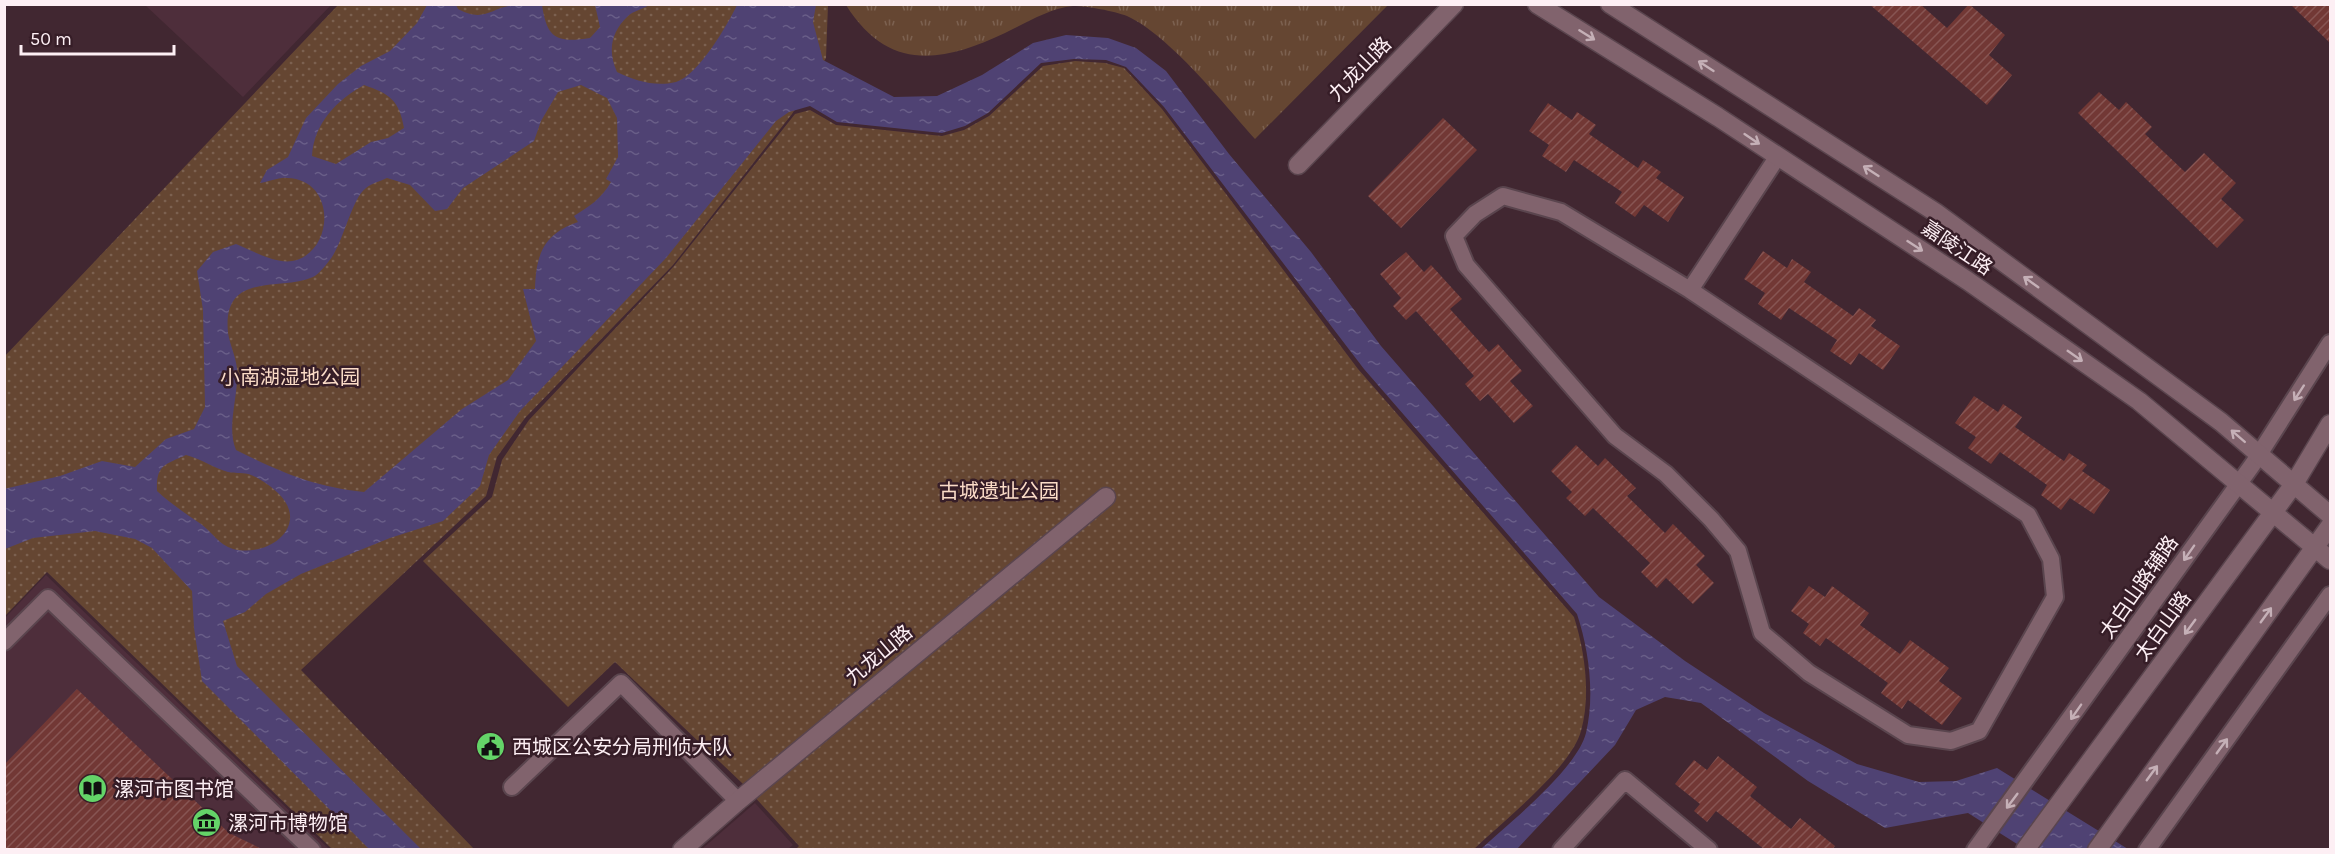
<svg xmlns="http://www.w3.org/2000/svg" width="2335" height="854" font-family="Karla,'Noto Sans SC',sans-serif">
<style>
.built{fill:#4e2e3b}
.grass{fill:url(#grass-tufts)}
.park{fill:url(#park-dots)}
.water{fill:url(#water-ripples);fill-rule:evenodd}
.building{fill:url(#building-hatch)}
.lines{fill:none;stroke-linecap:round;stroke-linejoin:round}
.street-casing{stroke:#5a454e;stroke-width:20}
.secondary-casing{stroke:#5a454e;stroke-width:21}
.street{stroke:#81636d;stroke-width:16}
.secondary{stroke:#81636d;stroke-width:18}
.oneway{stroke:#c5b0b7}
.labels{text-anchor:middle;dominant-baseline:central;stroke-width:5;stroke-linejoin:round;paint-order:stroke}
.street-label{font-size:20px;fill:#fdeff4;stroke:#361d27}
.park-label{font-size:20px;fill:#fadbc7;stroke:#361d27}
.poi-label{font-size:20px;fill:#fdeff4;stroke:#361d27;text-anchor:start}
</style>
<defs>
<pattern id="grass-tufts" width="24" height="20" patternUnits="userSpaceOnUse" patternTransform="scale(1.5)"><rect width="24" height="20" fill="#654632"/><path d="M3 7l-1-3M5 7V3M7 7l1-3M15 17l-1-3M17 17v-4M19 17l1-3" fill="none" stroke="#7c6150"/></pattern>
<pattern id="park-dots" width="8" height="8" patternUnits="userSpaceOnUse" patternTransform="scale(1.5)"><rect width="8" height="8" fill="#654632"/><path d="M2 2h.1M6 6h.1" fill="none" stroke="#7c6150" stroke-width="1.8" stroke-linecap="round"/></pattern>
<pattern id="water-ripples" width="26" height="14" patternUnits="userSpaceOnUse" patternTransform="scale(1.5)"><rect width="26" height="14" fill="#4f4273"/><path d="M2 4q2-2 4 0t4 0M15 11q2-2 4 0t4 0" fill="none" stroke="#695e88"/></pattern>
<pattern id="building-hatch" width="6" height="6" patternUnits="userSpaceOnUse" patternTransform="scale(1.5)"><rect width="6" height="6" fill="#723835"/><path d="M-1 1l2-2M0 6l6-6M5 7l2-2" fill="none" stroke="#875553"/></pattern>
</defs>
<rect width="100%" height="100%" fill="#412731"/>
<path class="built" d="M145,5H331L243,97Z
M46,575L329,849H5L4,619Z
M755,803L793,845L788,849H702Z"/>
<path class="grass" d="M846,5H1388L1255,139C1224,104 1169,35 1127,16C1114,11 1087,6 1073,6C1050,8 1026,23 1005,33C942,63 888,72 846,5Z"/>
<path class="park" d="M338,5H828L826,58L792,114L673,265L525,418L497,457L486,496L301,670L474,849H332L47,572L5,616L4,357Z
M1075,61L1105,63L1124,68L1162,109L1358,369L1574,617C1585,652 1591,695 1581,731C1571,768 1502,822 1474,849H796L799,846L742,783L615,662L568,707L423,561L492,497L502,460L529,420L674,266L795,114L810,110L836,125L942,136L964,130L989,116L1043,66Z"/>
<path class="water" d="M427,5H456L458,9C484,23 491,8 513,5C522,3 532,5 542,5C547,39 557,43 590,38L600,27L595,5H649C643,9 633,11 628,16C610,33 608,52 617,72C636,81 655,87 676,82C698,76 728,24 737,5H816L813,22L823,60L894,97L937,96L982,75L1033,43L1066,35L1108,38L1136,48L1166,71L1229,154L1311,252L1381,346L1599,597L1685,661L1764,713L1857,764L1919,782L1956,781L1997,768L2128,849H2025L1968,813L1885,828L1808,781L1701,703L1665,697L1636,710L1615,745L1517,849H1481C1509,823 1577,769 1586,733C1595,695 1589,650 1577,614L1364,369L1164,107L1126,67L1106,60L1074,59L1041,63L988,113L965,126L942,133L837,122L810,106L789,112L776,121L666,258L520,411L489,455L480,486L443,521L390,538L301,574L266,594L245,612L223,621L237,666L421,849H369L202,681L194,628L192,591L152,548L135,539L95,531L33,538L5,549L4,489L60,476L102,461L135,467L166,439L194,429L205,407L203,310L197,271L213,252L236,244C254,251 277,266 297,260C335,247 335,179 287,178C279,177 269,182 260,183L267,170L288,157L306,118L338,84L361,66L390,51L417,23ZM364,85C390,94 399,100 404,128L388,138L371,142L336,164L312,156C314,123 337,100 364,85ZM581,85L607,98L617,118L618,157L606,179L611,182C601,199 590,206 574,216L578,222C543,234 536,255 535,289H523L536,341L508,380L462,409L364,492C314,487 280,472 236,450C226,426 239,396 237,369C236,357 230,345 228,333C222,270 279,292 313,277C319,274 325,266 329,261C343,245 351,199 366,188C372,183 381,181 387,178L410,185L435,211L447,209L463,188L534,141L541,121L558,92ZM186,455C201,459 214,468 228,472C236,474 244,472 251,475C259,478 272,487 278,493C311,525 270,558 233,549C219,545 212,532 201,524C185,513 171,504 157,491C156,465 164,465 186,455Z"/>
<path class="building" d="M1869,4H1920L1947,28L1969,4L2005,35L1989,55L2012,75L1987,105Z
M2290,4H2330V43Z
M2099,92L2119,110L2126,102L2152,127L2145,134L2185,172L2204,153L2236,183L2221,199L2244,220L2217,248L2078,113Z
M1548,103L1572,120L1577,112L1596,125L1589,134L1638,168L1643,160L1661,172L1656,178L1684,197L1668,222L1644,205L1635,217L1615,203L1622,192L1574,160L1566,172L1542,156L1549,145L1529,131Z
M1443,118L1477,150L1401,228L1368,196Z
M1763,251L1787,268L1792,259L1811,272L1804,282L1853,316L1859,308L1876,320L1871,326L1900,346L1883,370L1859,353L1851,365L1830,351L1837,340L1789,308L1781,320L1758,304L1765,293L1744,279Z
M1406,252L1424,272L1431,265L1462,299L1450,309L1489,352L1498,344L1522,371L1510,381L1533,406L1514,423L1488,394L1480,401L1465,384L1474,376L1416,311L1406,320L1393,306L1401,298L1380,274Z
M1974,396L1998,412L2003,404L2022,417L2015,427L2064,461L2069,453L2087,465L2082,471L2110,490L2094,514L2070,498L2061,510L2041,495L2047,485L2000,452L1991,464L1968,448L1976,437L1955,423Z
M1576,445L1598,466L1605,458L1636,488L1627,496L1665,533L1673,524L1705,556L1696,565L1714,583L1693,604L1666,578L1657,588L1641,572L1650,563L1593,508L1585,516L1566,498L1572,492L1551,471Z
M1809,586L1825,597L1832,586L1869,613L1860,625L1900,654L1910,640L1949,668L1939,681L1962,698L1942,725L1908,700L1902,709L1881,693L1888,683L1826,638L1820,646L1803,633L1809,624L1791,611Z
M77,689L229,833L264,850H4V765Z
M1718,756L1757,787L1750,796L1791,829L1800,818L1835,846L1832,850H1765L1716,811L1707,822L1694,811L1700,804L1675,784L1694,760L1707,770Z"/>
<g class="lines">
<defs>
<path id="street" d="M1690,290L2028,515L2051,559L2055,597L1979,731L1951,741L1908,735L1809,673L1762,633L1738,551L1711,519L1666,474L1615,436L1466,265L1454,236L1475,214L1503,196L1561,212L1690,290L1778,156
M4,642L48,598L312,850
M512,787L621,683L738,801
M1561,850L1625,780L1709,850
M1975,850L2253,464L2330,343
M2147,850L2330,595"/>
<path id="secondary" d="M1537,4L1718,117L1968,281L2139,401L2330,560
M1610,4L1935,212L2221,422L2330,515
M1298,165L1454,4
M682,850L738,801L1106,497
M2025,850L2294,484L2330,424
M2097,850L2330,526"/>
</defs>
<use href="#street" class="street-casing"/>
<use href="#secondary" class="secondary-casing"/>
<use href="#street" class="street"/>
<use href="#secondary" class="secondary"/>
</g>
<defs><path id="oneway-shaft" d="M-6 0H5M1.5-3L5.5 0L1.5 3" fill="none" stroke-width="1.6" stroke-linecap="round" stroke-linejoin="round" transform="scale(1.5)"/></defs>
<g class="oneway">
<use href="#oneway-shaft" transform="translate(1587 35) rotate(32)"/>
<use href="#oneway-shaft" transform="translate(1706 66) rotate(-147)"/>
<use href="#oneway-shaft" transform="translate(1752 139) rotate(34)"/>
<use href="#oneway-shaft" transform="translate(1871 171) rotate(-147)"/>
<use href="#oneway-shaft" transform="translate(1915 246) rotate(33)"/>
<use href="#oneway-shaft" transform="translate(2031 282) rotate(-144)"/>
<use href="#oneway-shaft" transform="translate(2075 356) rotate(35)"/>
<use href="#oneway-shaft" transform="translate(2299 393) rotate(123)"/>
<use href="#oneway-shaft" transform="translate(2238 436) rotate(-139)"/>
<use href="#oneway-shaft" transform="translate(2189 553) rotate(125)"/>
<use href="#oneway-shaft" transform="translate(2266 615) rotate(-54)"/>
<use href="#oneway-shaft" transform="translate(2190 627) rotate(126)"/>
<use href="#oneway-shaft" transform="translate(2076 712) rotate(125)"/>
<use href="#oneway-shaft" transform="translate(2222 746) rotate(-54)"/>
<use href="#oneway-shaft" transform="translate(2152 773) rotate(-54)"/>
<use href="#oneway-shaft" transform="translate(2012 801) rotate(127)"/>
</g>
<defs>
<symbol id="civic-disc" viewBox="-11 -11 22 22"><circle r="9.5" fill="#64d468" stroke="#361d27"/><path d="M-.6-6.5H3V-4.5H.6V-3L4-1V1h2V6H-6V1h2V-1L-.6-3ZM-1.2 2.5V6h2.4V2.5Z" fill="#111"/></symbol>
<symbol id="library-disc" viewBox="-11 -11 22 22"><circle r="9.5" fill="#64d468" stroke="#361d27"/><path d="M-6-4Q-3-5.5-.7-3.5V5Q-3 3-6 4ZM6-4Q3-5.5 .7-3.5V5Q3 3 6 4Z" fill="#111"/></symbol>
<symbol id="museum-disc" viewBox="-11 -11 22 22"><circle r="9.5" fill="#64d468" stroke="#361d27"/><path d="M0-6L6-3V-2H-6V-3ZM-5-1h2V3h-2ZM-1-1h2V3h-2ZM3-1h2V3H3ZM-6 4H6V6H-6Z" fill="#111"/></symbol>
</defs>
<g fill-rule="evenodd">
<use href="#civic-disc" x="474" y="730" width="33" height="33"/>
<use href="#library-disc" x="76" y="772" width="33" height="33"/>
<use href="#museum-disc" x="190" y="806" width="33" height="33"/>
</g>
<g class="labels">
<g class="street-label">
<text transform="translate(1360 69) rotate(-46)">九龙山路</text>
<text transform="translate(1957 248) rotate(34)">嘉陵江路</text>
<text transform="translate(2139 587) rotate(-55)">太白山路辅路</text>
<text transform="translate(2163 626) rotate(-54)">太白山路</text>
<text transform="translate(879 655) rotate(-40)">九龙山路</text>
</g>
<g class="park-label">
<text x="290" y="377">小南湖湿地公园</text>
<text x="999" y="491">古城遗址公园</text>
</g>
<g class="poi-label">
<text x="512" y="747">西城区公安分局刑侦大队</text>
<text x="114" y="789">漯河市图书馆</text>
<text x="228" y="823">漯河市博物馆</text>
</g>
</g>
<rect width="2335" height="854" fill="none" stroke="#fdeff4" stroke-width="12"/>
<path d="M21 45v9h153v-9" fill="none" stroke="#fdeff4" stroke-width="3"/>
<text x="30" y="45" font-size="18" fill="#fdeff4" stroke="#361d27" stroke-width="4.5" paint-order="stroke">50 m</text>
</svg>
